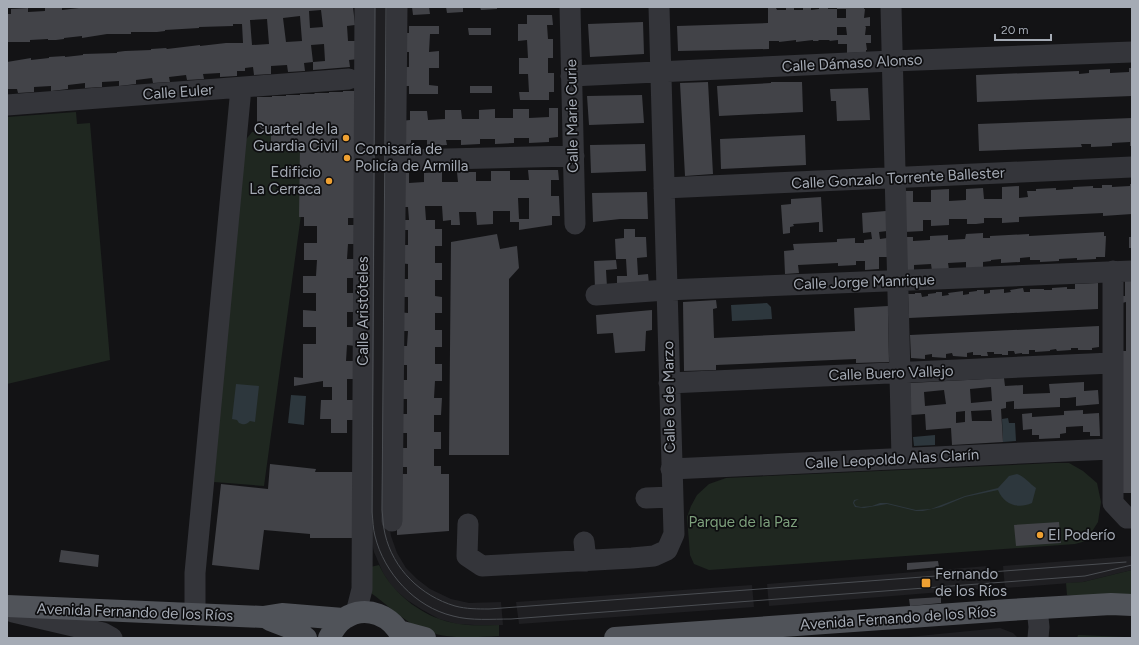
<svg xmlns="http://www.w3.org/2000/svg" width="1139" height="645" font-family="Figtree,sans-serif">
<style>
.built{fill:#1f1f22}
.green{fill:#1f2720}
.water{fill:#2d373d}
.building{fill:#424348;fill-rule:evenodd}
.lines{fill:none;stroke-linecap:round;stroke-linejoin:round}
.minor{stroke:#34353a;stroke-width:21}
.major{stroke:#505359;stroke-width:22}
.tram{stroke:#4b4e53;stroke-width:1}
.poi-dot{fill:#eea032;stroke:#0e0e10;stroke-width:1.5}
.labels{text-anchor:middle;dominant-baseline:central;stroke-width:3.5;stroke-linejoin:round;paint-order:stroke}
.street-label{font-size:15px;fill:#a5abb5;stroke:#0e0e10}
.poi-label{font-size:15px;fill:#a5abb5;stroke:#0e0e10;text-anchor:start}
.park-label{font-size:15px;fill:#7da07c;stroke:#0e0e10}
</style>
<rect width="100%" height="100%" fill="#131315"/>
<path class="built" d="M370,7H392L388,515L391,536L397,553L406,568L417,579L430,589L451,599L469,603L501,602L503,625H474L457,624L439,619L421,609L407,600L393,588L383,573L374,552L371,539Z
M1132,556V570L1083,582L1005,588L1003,566Z
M988,566L991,588L769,606L767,584Z
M752,585L754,607L519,624L516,602Z
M1000,628L1013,633L1018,638H898Z
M129,637L220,638H129Z"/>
<path class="green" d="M76,112L77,124L90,123L110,360L7,384V117Z
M252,132H271L272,150L300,149L301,215L264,486L214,482L239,148Z
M1054,463H1069L1083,471L1097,483L1101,502L1098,522L1086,541L1075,544L709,570L694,564L690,555L687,517L691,506L697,495L709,484L726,478Z
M379,565C393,595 425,619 459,624C472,626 485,625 499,625V636C475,637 450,640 426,631C405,623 387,604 368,591L366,568Z
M1132,570V597L1067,595L1066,583L1083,582Z
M1078,635L1125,637L1127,638H1077Z"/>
<path class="water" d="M767,303L771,307L772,319L732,321L731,305Z
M236,384L259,386L255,422L250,421C246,425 244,425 239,423L237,420L232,419Z
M291,395L306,396L304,425L288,423Z
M1008,418L1009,423H1015L1016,441L1003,442L1002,419Z
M935,435V445L914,446L913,437Z
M1017,474C1024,476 1030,484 1036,488L1032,503C1018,509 1004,505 998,490L965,497L941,507L923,511H916L887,504L864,508L855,507L853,503L854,500L859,499L855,501L854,503L856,506L861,507L872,506L880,503H887L916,510L931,509L965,496L998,488L1009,476Z"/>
<path class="building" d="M45,7H62V10L79,8V7H353L355,25L347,26L348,41H356L358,59L349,60L350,67L313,70V62L325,61L324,44L311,45L313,62L304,63L305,71L288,72L287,65L271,66V74L254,75L253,67L245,68V71H237V76L220,77V73L203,74L204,79L187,80L186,75L169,77L170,82L153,83L152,78L136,80V84L119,86V81L102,82V87L85,88V83L68,85V89L51,91V86L34,87V92L18,93L17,89H8L7,62L31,58V60L49,58V57L65,56V57L83,55V54L117,53V52L125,51L151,50V49L166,48L167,49L200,45V46L226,43H243L242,24H233V26L199,27V28L165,30V31L157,32H131V34H107L82,38V36L64,38V39L56,40H48V39L30,40V42H7V14H11V9L28,8V12L45,11ZM321,10L323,27L310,28L309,11ZM300,16L302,41L286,42L283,18ZM267,19L269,44L252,45L250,20Z
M412,7H429L430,14L413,15Z
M446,7H463V12L447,13Z
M480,7H497V9L481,10Z
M786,7H794V10H803V7H811V10L819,9V7H828V9H837V7H864V9H865L864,18L870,17V26H865L866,27L865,35H871V43H866L867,50H866V52L847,53V44H838V40L829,41L830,40H818L819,41H813V40L796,42V40L779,42V41H769V49L678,51L677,26L768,23V8H776L777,10H786ZM837,9H846V18H837ZM837,27H846L847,35H837Z
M527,15H552L553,25H547L548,39H553V58H548V73H554V92H549V100H520L519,92H529L528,74H519V58H528L527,40L518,41V24H527Z
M643,22L644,54L590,57L588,24Z
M409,26H439V34H430L429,52L439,51V68H429V85L438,86V94H409V86H404V67H409V52H404V33H409Z
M468,28H491V35H469Z
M1129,68H1132V96L977,102L976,75L1079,71V74L1089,73V70L1110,69V73L1129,72Z
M708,82L713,174L685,176L680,83Z
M771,82H802L803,112L719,116L717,86L771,83Z
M470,86H492V93H470Z
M868,88L870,120L837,121L836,101H831L830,89Z
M343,91H358L357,218H348V225H357V244H348L347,259H357V278H347V293H357L356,312H347V327H356V346L347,345L346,361H356V379H347V400H356V420H347V433H331V419H320L321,400H332V387H323V381L294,386V377L303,378V344H316V327H303V310L316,311V293H303V276H316L317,260H304V243H317V226H304V217H299L300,145H271V129L263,130L257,124V97H272V96H286V95H300V94H315L314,93H329V92H343Z
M642,95L644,123L589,125L587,96Z
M549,108H558V137L549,138V142L529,143V138H514V143L495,144V139H480V144L461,145V140H446L447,145L427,146V140H411V146H400V121L410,120V111H427L428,120L445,119V110H461L462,119H479V110L495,109V118H513V109H529V118L549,117Z
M1132,118V146H1130V142L1112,143V146L1091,147V144H1081L1082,147L979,151L978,124Z
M805,135L806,165L721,169L720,139Z
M645,144L646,171L591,173L590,145Z
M528,170H558L559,180H551V196H559L560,216H552V225L519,230V222H510V211H493V224L477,225L476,212H459L460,225H451V220L443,221L442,206H425L426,220H435V229H442V246H435V263H442V280H435V296L442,297V313H435V330H442V347H435V364H442V381H435L434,398H442L441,415H434V432H441V449H434V466H441V474H449V531L397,535V474H407V467H397L398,448H407V433H398V414H407V399H398V380H407V365H398V346H407L408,331H398V312L408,313V297H398V279H408V264L398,263L399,245H408V230H399V220H409L408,207H399V173H409V183L424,182V173L442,172V182H458L457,172H476V181H491V171H510V180H529ZM518,198H529V219H519Z
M1130,184H1132V214L1103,216V213L1019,217V222L1002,223V218H984V223L976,224H967V219H949V225L931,226V220H923V231L904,232L901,191H913V202H931V190L949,189V201L966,200V189L983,188L984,199H1002V187L1019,186V198L1028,197L1027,191H1036V189L1056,188V190L1073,189V187L1093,186V188H1102V185H1112V187L1130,186Z
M647,192L648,219H620L593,222L592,193Z
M821,197L823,232H819V222L808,223L793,224L794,226L790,227V233L783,234L781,205L791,204V199Z
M886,211L887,231L879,232L880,239L887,238L889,257H879V269L865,270V261H856V265L838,266V263L798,265L799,273L785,274L784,251L794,250L793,244L837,242V239L855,238V243H864V240L872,239L871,232L863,233L862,213Z
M624,229H635V237H646L647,257L637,258L638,275L648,274L649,284L617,287V276H627L626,259H616L615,239L624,238Z
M1104,232V236H1106L1105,257H1096V259L1077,260V258L1059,259V261L1040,262V260H1030V257L1020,258V262L1001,263V259L991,260V261L983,262V268L966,269V262L948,263L949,270L932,271L931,264L914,265V272H907L904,237H913V241L930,240V236L948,235V240L965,239L966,234L983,233V238H990V236L1029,234V236Z
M497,234L500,249L517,246L519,268L509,279V455H449L451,242Z
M1129,237H1132V248H1129Z
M616,260L617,269L606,270L607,287L595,288L594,261Z
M1125,277H1132V493H1117L1115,351H1126V302L1122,303V296H1125Z
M1098,283V309L909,318L908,294H915V293H921L922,297L928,296V294L936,293V292H942V296L949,295L948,293L963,291V295L969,294V292L977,291V290H984V294L990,293V290L1004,289V293L1011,292L1010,290L1023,288L1024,292H1030V289H1044V290H1052V288L1067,287V289H1075V284Z
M716,300L717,308L713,309L714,338L855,331L854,308L888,306L889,362L856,363V359L716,365V370L684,371L683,302Z
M652,310V330L646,331L645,351L615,353L613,333L597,334L596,315Z
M1099,326V347L1092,348V350H1078V348H1071V350L1057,351L1056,349L1050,350V351L1035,352V350H1029V354H1022V353L1015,354L1014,351H1008V355H1002V354H994V352H987L988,356H981V355H973V352L967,353V357L953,356L952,353L946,354V358L932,357V354L925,355V359L911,358L910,335Z
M1004,378L1005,386L1023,385V394L1050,393L1049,384L1084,382V391L1098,390L1099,404L1076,406V397L1067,398H1060V407L1014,409V401L1006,402V408L1001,409L1003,442L952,445L951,428L926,430L925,414L911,415L910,383ZM991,387L992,401L971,403L970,389ZM944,390L946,404L925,406L924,392ZM991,410L992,421H972L971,411ZM965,411V422L956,423V412Z
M1083,410V414L1099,413L1100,436H1090V432H1083V426L1066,427V433L1060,434V438L1039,439V435H1032V429L1023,430L1022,414L1032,413V417L1064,415V411Z
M270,464L316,469L315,472H355V538H310V534L264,530L259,570L212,565L221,484L268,489Z
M1059,522L1061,543L1016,546L1014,525Z
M61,550L99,555L98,567L59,562Z
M938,561L939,567L907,570V563Z
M941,597V603L910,606L909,599Z"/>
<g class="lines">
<path class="minor" d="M570,7L575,224
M891,7L902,458
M571,76L892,61L1132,52
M7,105L349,79
M402,160L574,156
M664,188L1132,167
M1113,271V503L1127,518H1132
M596,295L666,290L1132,271
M669,383L1112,363
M671,469L1112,449
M646,498L672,497
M392,521L397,7
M468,524L467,556L482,566L632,558L654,556L667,550L674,534L659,7
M584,542L586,561
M1037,608L1039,627L1038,638
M13,612L103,633L112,638
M356,613L362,589L365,7
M195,614V573L241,88"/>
<path class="major" d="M7,606L263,617L282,614L343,619
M270,620L296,630L306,638
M399,631L425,638
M329,638C333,630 337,623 345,618C366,604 393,616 402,638
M615,638L1009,610L1111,604L1132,605"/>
<path class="tram" d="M375,7L372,512C373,520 373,529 375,536C384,573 415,607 453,616C471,621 492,619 511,619L1085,576L1132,565
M386,7L382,510C383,518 383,526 385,534C393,569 421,596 455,606C466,609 478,609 489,609L1126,562"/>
</g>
<g class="poi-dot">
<circle cx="346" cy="138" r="4"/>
<circle cx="347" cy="158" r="4"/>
<circle cx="329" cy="181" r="4"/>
<circle cx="1040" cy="535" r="4"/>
<rect x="921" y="578" width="10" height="10" rx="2"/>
</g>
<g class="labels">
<g class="street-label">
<text transform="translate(852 63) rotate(-3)">Calle Dámaso Alonso</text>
<text transform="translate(178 92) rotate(-4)">Calle Euler</text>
<text transform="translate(572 116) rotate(-91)">Calle Marie Curie</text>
<text transform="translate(898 178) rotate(-3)">Calle Gonzalo Torrente Ballester</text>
<text transform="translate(864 282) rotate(-2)">Calle Jorge Manrique</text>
<text transform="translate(363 311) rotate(-90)">Calle Aristóteles</text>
<text transform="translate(891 373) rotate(-2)">Calle Buero Vallejo</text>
<text transform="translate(669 397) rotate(-91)">Calle 8 de Marzo</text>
<text transform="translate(892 459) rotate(-3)">Calle Leopoldo Alas Clarín</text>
<text transform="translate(135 612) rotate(2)">Avenida Fernando de los Ríos</text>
<text transform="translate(898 618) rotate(-4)">Avenida Fernando de los Ríos</text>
</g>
<g class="poi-label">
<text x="338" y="129" text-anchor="end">Cuartel de la<tspan x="338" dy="17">Guardia Civil</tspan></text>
<text x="355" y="149">Comisaría de<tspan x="355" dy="17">Policía de Armilla</tspan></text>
<text x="321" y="172" text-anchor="end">Edificio<tspan x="321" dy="17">La Cerraca</tspan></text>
<text x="1048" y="535">El Poderío</text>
<text x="935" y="574">Fernando<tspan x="935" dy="17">de los Ríos</tspan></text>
</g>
<g class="park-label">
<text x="743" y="522">Parque de la Paz</text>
</g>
</g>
<rect width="1139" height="645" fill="none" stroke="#a5abb5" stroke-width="16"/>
<path d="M995 34v6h56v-6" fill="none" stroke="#a5abb5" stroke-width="2"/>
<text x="1001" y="34" font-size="12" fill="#a5abb5" stroke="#0e0e10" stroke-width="3" paint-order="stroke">20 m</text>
</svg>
